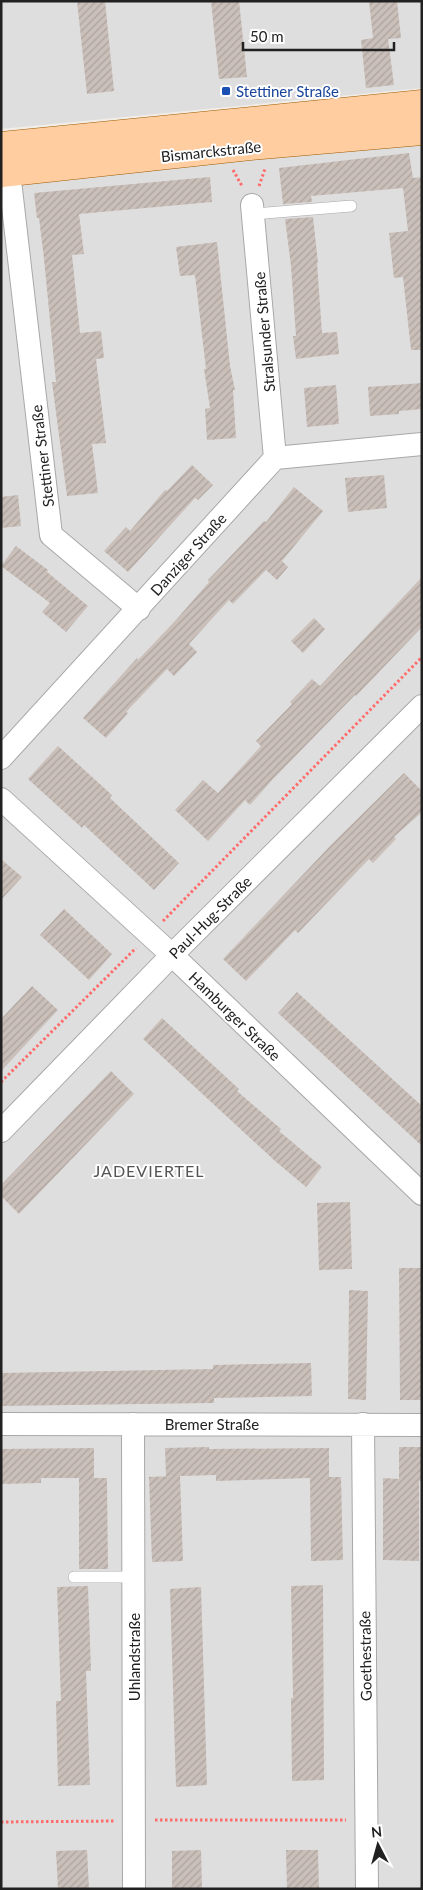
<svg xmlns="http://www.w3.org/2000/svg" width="423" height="1890" font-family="Lato,sans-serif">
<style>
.residential{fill:#dfdede}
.building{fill:url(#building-hatch)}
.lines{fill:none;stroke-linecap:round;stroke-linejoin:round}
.lane-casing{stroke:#a8a8a8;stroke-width:12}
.street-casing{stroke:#a8a8a8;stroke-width:24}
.primary-casing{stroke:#9e5b00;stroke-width:29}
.path{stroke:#ff6c6b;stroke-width:3;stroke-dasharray:2.5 2.5;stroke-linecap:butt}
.lane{stroke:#fff;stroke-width:11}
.street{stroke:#fff;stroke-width:22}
.primary{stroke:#ffcd9f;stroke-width:28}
.transit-dot{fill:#1a4fb4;stroke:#fff;stroke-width:2}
.labels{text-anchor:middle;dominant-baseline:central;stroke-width:4;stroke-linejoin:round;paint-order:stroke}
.transit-label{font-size:15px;fill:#164399;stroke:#fff;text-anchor:start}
.street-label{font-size:15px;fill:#212121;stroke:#fff}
.neighbourhood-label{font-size:16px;letter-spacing:1px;fill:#545454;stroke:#fff}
</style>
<defs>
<pattern id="building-hatch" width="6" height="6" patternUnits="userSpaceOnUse" patternTransform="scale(1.25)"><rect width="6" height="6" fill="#cabfb9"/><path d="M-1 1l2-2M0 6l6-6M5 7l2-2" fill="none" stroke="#ada49f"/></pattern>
</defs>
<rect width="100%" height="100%" fill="#f2ede7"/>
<path class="residential" d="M1,1H422V88L1,129Z
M422,140V1889H1V185Z"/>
<path class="building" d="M77,1H105L114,91L87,94Z
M211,1H239L247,77L219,79Z
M369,1H397L401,38L388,39L394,85L366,88L361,40L373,38Z
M409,153L413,178L422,177V350H411L403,277L394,278L389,233L408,231L403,188L311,196L312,202L283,204L279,168Z
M210,177L212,202L79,214L84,254L72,255L80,333L101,331L104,358L96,359L106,443L92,444L98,493L67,496L52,382H56L44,259L39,218H37L34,193Z
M313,217L318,263H317L322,333L337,332L339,354L296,359L293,336H296L291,266L285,219Z
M217,242L230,366L235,390H233L236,438L207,440L205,409L210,408L204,369H206L195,275L180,276L176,247Z
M422,383V409L399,411V414L370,416L368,387Z
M336,385L339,424L307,427L304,388Z
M192,465L213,485L198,500L195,498L128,572L104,551L126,527L130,531L165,490L167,491Z
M384,475L387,508L348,512L345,478Z
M294,487L323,511L282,561L288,567L277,580L266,570L233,604L229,600L189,644L197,652L174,676L167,669L126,712L128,713L106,738L83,718L137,658L138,660L176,620L209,582L208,580L264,521L266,522Z
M18,495L21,526L1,528V497Z
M16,546L48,570L47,572L88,606L66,632L42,612L50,603L1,566Z
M422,577V627L356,696L355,695L273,779L250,805L245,800L208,841L175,810L203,780L218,793L261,746L256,741L292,704L290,702L312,679L320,686Z
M314,618L325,629L303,653L291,641Z
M58,746L112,795L110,798L179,863L154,890L84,825L82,828L28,779Z
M404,773L422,791V812L394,837L396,839L373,863L369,859L298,933L295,930L246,981L223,959L331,845Z
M1,859L22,877L1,900Z
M64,909L112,954L89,980L40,935Z
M32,986L58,1010L1,1071V1019Z
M297,992L422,1106V1146L278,1013Z
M162,1018L239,1089L237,1091L281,1129L279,1131L322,1167L306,1187L275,1161L143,1039Z
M111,1071L134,1094L19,1214L1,1196V1185Z
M350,1202L352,1269L319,1270L317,1203Z
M399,1268H422V1400H400Z
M349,1290L368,1291L366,1400L348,1399Z
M311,1363L312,1396L214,1398V1403L1,1406V1373L213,1369V1365Z
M209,1447V1449L329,1448V1477H341L343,1560L311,1561L310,1478L216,1481V1475L180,1476L183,1561L152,1562L149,1477L174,1476H166L165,1448Z
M399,1447H422V1481H419V1561L383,1560V1478L399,1479Z
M94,1448V1478H107L108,1569H79V1478H41V1483L1,1484V1449Z
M323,1585L324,1780L292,1781L291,1698H293L291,1586Z
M88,1586L91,1671H86L90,1785L58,1786L56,1701H61L57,1587Z
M201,1587L207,1785L176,1787L170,1589Z
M87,1850L89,1889H58L56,1851Z
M201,1850L202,1889H172V1851Z
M286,1850H318L319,1889H287Z"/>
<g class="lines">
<defs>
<path id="lane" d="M253,214L351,206
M74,1577H134"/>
<path id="street" d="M9,172L51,535L139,609
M252,205L275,458
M1,758L275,458L422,444
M1,799L172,955L422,1194
M1,1131L172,955L422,706
M1,1424L422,1425
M133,1424L134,1889
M363,1424L367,1889"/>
<path id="primary" d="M1,146L422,104
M1,173L261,145L422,131"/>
</defs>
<use href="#lane" class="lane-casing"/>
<use href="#street" class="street-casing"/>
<use href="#primary" class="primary-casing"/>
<path class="path" d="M233,170L242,186
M259,186L265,169
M163,921L422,657
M1,1082L136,948
M155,1820H346
M1,1822L114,1821"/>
<use href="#lane" class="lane"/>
<use href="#street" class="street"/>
<use href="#primary" class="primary"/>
</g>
<rect class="transit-dot" x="221" y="86" width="10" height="10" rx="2.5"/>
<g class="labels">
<g class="transit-label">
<text x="236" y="91">Stettiner Straße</text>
</g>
<g class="street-label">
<text transform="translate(211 151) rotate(-6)">Bismarckstraße</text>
<text transform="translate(264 332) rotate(-95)">Stralsunder Straße</text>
<text transform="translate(42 456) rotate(-97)">Stettiner Straße</text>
<text transform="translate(188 554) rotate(-48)">Danziger Straße</text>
<text transform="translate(210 917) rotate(-45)">Paul-Hug-Straße</text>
<text transform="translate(235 1016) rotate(44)">Hamburger Straße</text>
<text x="212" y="1424">Bremer Straße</text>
<text transform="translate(365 1656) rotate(-91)">Goethestraße</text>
<text transform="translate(134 1657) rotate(-90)">Uhlandstraße</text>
</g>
<g class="neighbourhood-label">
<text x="149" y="1170">JADEVIERTEL</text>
</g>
</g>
<rect width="423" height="1890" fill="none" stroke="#212121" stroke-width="5"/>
<g transform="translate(378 1845) rotate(354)" stroke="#ffffff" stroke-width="4" paint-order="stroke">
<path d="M0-4L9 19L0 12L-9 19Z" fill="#212121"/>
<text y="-8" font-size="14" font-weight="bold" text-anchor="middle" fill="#212121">N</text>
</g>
<path d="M243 42v8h151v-8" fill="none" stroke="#212121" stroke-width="2.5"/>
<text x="250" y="42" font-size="15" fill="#212121" stroke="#ffffff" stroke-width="4" paint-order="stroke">50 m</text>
</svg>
